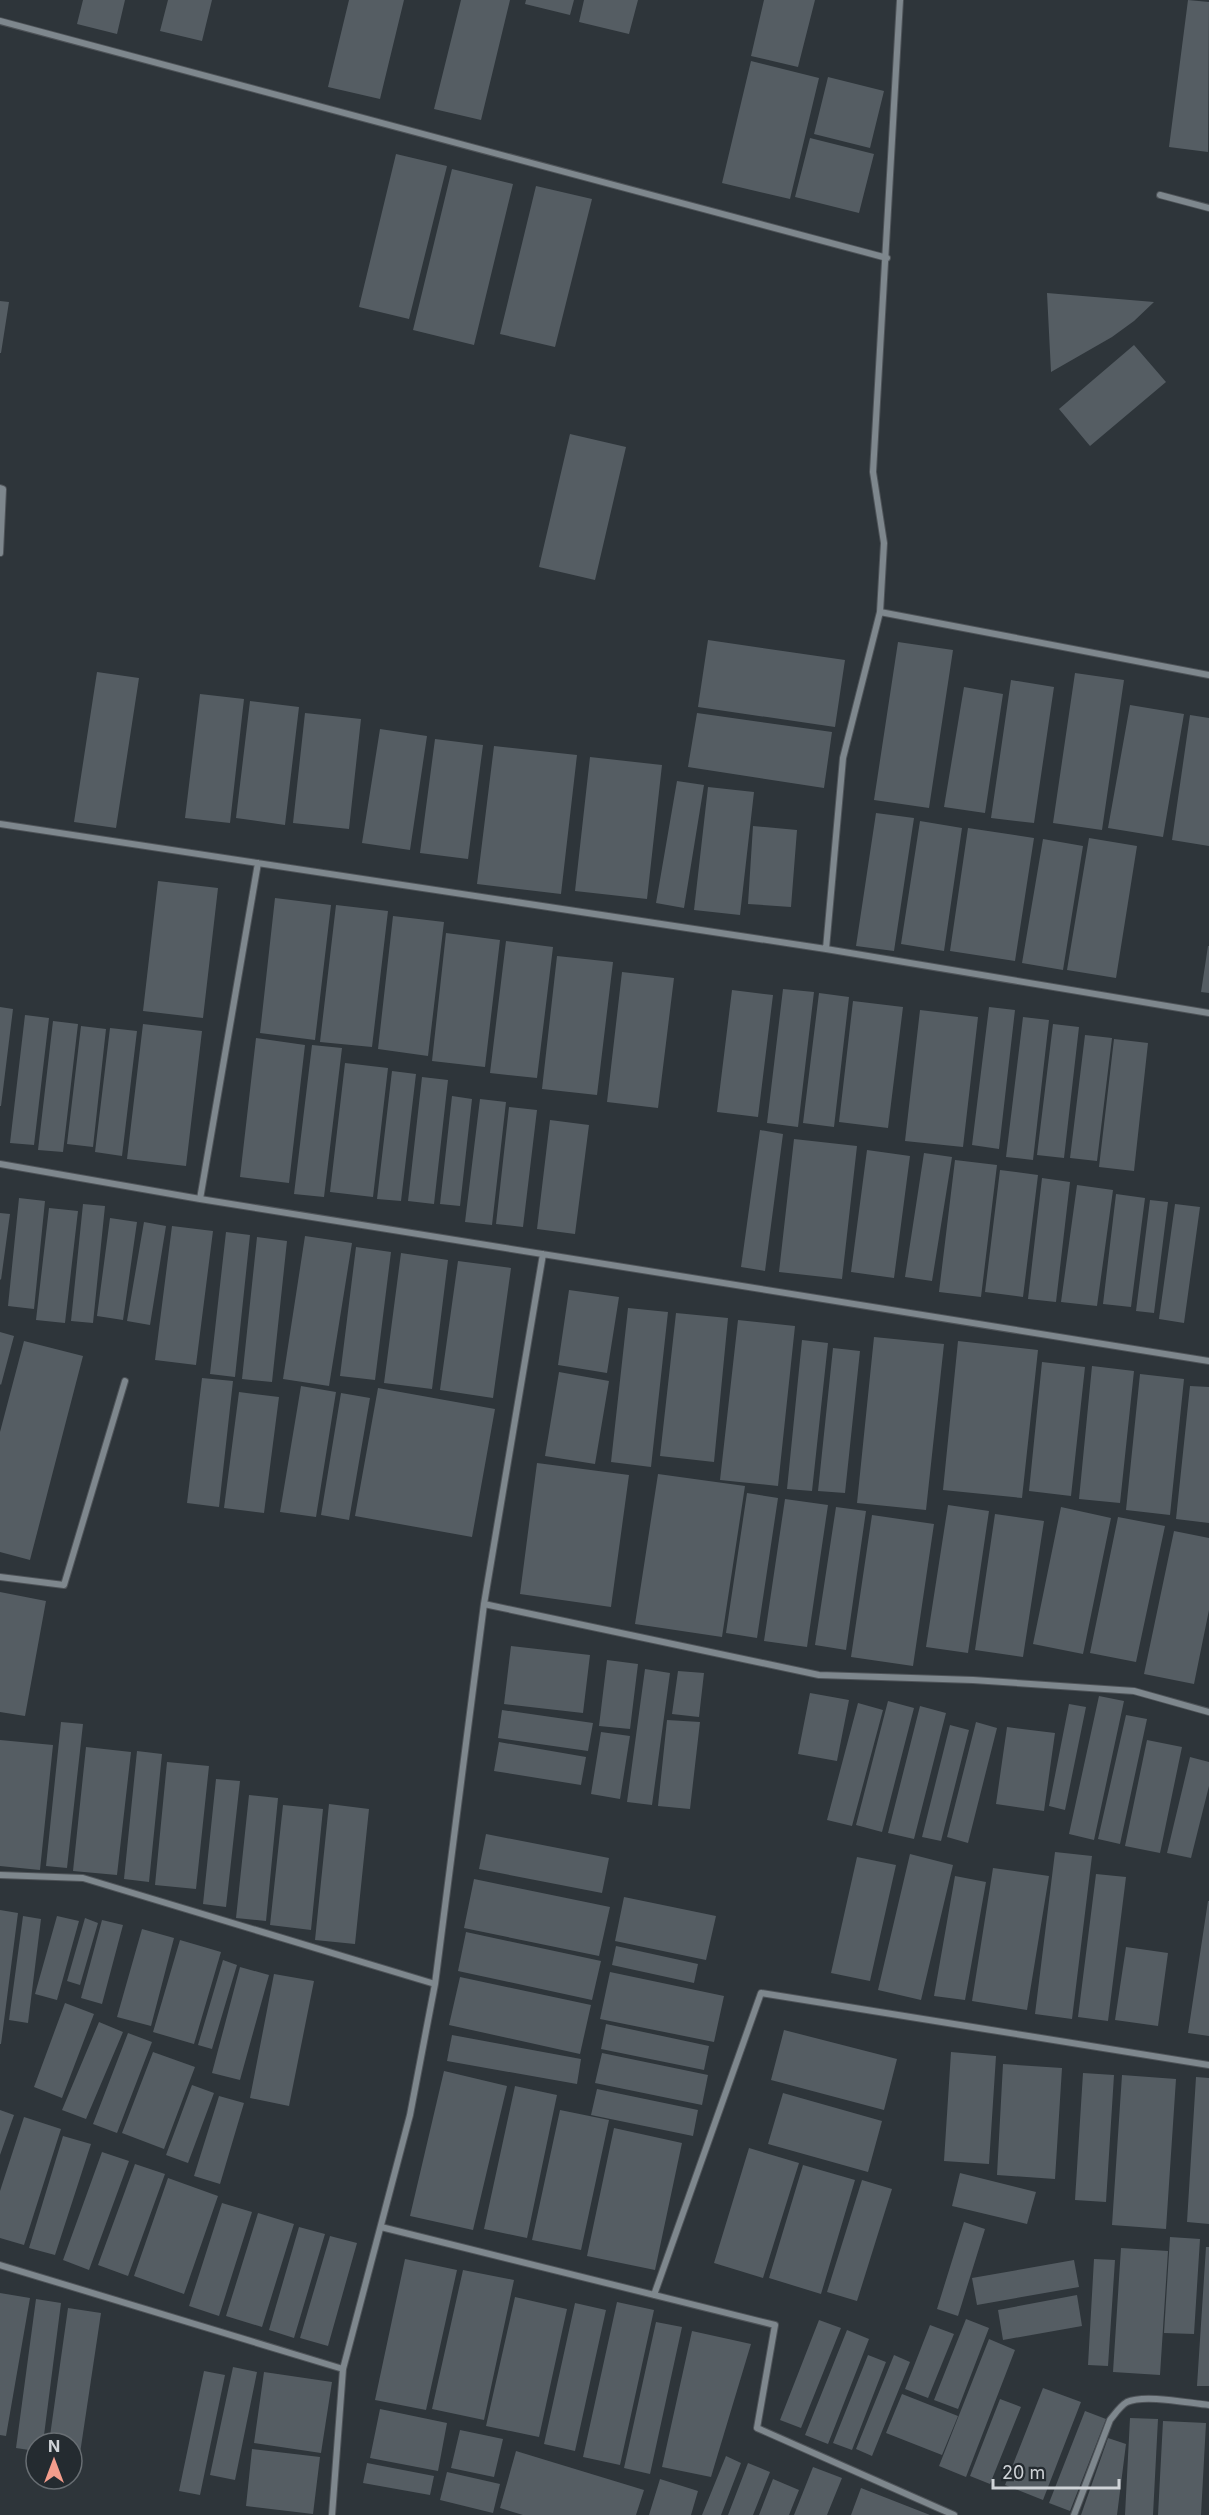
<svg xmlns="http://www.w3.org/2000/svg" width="1209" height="2515" font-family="Inter,sans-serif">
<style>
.building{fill:#555d63}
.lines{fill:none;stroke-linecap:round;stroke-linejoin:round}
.minor-casing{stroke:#4e5358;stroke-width:8}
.minor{stroke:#7e878d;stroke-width:6}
</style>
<rect width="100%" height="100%" fill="#2e353a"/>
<path class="building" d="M83,0H125L117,34L77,24Z
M168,0H212L202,41L160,31Z
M349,0H404L380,99L328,87Z
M461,0H510L481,120L434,109Z
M526,0H574L570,15L525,4Z
M584,0H638L629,34L579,22Z
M764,0H815L798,67L751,56Z
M1188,0L1209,2L1208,152L1169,147Z
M751,61L819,78L790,199L722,183Z
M828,77L884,91L870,148L814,134Z
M810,138L874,154L859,213L795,197Z
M396,154L447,166L409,319L359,307Z
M452,169L513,184L474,345L413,330Z
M536,186L592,199L555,347L500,334Z
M1047,293L1154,302L1134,321L1112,337L1051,372Z
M0,301L9,302L1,353H0Z
M1134,345L1166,382L1090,446L1059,409Z
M570,434L626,447L595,580L539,567Z
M708,640L845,660L835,727L698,707Z
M898,642L953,650L929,808L874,800Z
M97,672L139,678L116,828L74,822Z
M1075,673L1124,680L1102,830L1053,823Z
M1011,680L1054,687L1034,823L991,818Z
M964,687L1003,694L985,813L944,807Z
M200,694L244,699L230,823L185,818Z
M250,701L299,707L285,825L236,818Z
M1130,705L1184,714L1163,837L1108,828Z
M305,713L361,719L349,829L293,823Z
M697,713L832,732L824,788L688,767Z
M1190,715L1209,718V846L1172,840Z
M380,729L427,736L410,850L362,843Z
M435,739L483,745L468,859L420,853Z
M494,746L577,755L561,894L477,884Z
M590,757L662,765L647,899L575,891Z
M677,781L704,785L684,908L656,903Z
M708,787L754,792L740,915L694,910Z
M876,813L914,818L894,951L856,946Z
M920,821L962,828L944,951L901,944Z
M753,826L797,830L791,907L748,904Z
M968,828L1034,838L1015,961L950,951Z
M1089,838L1137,846L1116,978L1067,970Z
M1043,839L1083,846L1063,970L1022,963Z
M158,881L218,888L203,1018L143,1011Z
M275,898L331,905L315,1040L260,1033Z
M336,905L388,911L372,1047L320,1042Z
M393,916L444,922L428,1056L378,1049Z
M446,933L500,940L485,1067L432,1061Z
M506,941L553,947L537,1078L490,1073Z
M1208,946H1209V993L1201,992Z
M557,956L613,962L597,1095L542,1089Z
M622,972L674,978L658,1108L607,1102Z
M783,989L814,992L798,1127L767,1123Z
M732,990L773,995L758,1117L717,1112Z
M819,993L849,997L834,1127L803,1123Z
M853,1001L903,1007L888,1128L839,1122Z
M0,1007L13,1009L1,1106H0Z
M989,1007L1015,1010L999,1149L972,1145Z
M920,1010L978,1017L963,1147L905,1141Z
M25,1015L49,1018L34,1145L10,1143Z
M1023,1017L1049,1020L1033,1160L1006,1157Z
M53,1021L78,1024L63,1152L38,1150Z
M143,1024L202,1031L186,1166L127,1159Z
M1053,1024L1079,1027L1064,1158L1037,1155Z
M81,1026L106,1029L93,1147L67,1144Z
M110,1028L137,1031L122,1156L95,1152Z
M1085,1035L1112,1038L1097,1161L1070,1158Z
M256,1038L305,1045L289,1183L240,1177Z
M1114,1039L1148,1043L1134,1171L1099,1167Z
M312,1045L342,1048L324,1197L294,1194Z
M345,1063L388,1068L373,1197L330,1192Z
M392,1071L416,1074L401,1201L377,1199Z
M422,1077L448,1080L434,1204L408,1201Z
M452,1096L472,1099L460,1206L440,1204Z
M480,1099L506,1102L492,1225L465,1222Z
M509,1107L537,1110L523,1227L496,1224Z
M550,1120L589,1125L575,1234L537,1229Z
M760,1130L783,1134L765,1271L741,1267Z
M794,1139L857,1146L842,1279L779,1272Z
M867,1150L910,1156L894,1278L851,1272Z
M924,1153L952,1157L932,1281L905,1277Z
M955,1160L997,1165L981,1297L939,1292Z
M1000,1170L1038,1175L1023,1297L985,1292Z
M1042,1178L1070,1182L1056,1302L1028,1299Z
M1077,1185L1113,1190L1097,1306L1061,1302Z
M1116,1194L1145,1198L1131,1307L1103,1304Z
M19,1198L45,1201L34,1309L8,1306Z
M1150,1200L1168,1202L1154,1313L1136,1311Z
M83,1204L105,1206L93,1323L71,1321Z
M1175,1204L1200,1207L1184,1323L1159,1319Z
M49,1208L78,1211L65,1323L36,1320Z
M0,1213L10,1214L1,1280L0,1279Z
M110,1218L137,1222L123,1320L97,1316Z
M144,1222L166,1226L150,1325L127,1321Z
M172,1226L213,1231L196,1365L155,1360Z
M226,1232L250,1235L235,1377L210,1374Z
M305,1236L352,1243L329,1386L283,1379Z
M257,1237L287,1241L272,1382L242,1379Z
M356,1247L391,1252L375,1380L340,1376Z
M401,1253L448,1260L432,1389L384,1383Z
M458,1261L511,1268L493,1398L440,1390Z
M569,1290L619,1297L607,1373L558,1365Z
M628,1308L668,1312L651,1467L611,1462Z
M676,1313L728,1318L714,1462L660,1456Z
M738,1320L795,1326L778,1486L720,1480Z
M0,1332L14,1336L1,1385L0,1384Z
M874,1337L944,1344L926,1510L857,1503Z
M802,1340L828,1343L812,1491L787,1489Z
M24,1341L83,1356L30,1560L0,1552V1432Z
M958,1341L1038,1350L1022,1498L943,1490Z
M833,1348L860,1351L845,1493L818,1491Z
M1042,1362L1085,1367L1071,1496L1029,1491Z
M1092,1366L1134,1371L1120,1503L1079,1499Z
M559,1372L609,1381L595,1464L545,1456Z
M1140,1374L1184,1379L1170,1515L1126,1510Z
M202,1378L233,1381L219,1507L187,1503Z
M301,1386L336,1392L316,1517L280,1512Z
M1190,1386L1209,1387V1523L1176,1519Z
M378,1388L495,1409L472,1537L355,1516Z
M239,1392L279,1397L264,1513L224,1508Z
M341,1393L370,1398L349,1520L321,1515Z
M537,1463L629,1475L611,1607L520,1594Z
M658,1474L745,1486L722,1637L635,1624Z
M747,1493L778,1498L757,1638L726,1633Z
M785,1499L828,1505L807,1647L764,1641Z
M948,1505L989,1511L968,1653L926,1647Z
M836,1507L866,1511L846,1650L815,1645Z
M1061,1507L1111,1518L1083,1654L1033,1644Z
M995,1514L1044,1521L1023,1657L975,1650Z
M872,1515L934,1524L913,1666L851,1657Z
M1118,1517L1165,1526L1136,1662L1090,1653Z
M1174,1531L1209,1538V1610L1194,1684L1144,1674Z
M0,1592L46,1601L25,1716L0,1712Z
M511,1646L590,1655L583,1713L504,1704Z
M607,1660L638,1664L630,1729L599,1726Z
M645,1669L670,1673L652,1805L627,1802Z
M678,1671L704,1673L699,1717L672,1714Z
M810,1693L849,1700L837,1761L798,1754Z
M1099,1696L1124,1701L1094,1840L1069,1834Z
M888,1701L914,1708L882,1832L856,1825Z
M858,1703L883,1710L852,1826L827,1820Z
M1069,1704L1086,1707L1065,1810L1049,1806Z
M920,1706L946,1713L914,1839L888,1833Z
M502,1710L593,1723L588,1751L498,1738Z
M1126,1715L1147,1719L1120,1844L1098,1839Z
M667,1720L700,1722L690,1809L658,1806Z
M61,1722L83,1724L67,1868L46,1866Z
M976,1722L997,1728L968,1843L947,1837Z
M950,1725L969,1730L941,1841L922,1837Z
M1007,1727L1055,1733L1044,1811L996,1804Z
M601,1732L630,1736L620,1799L591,1794Z
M0,1740L53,1745L40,1870L0,1866Z
M1147,1740L1182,1747L1160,1853L1125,1846Z
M499,1742L586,1757L581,1785L494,1771Z
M86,1747L131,1752L117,1875L73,1871Z
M137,1751L162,1754L149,1882L124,1879Z
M1190,1757L1209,1762V1786L1191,1858L1167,1853Z
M167,1762L209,1766L196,1889L155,1885Z
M216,1779L240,1781L226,1907L203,1904Z
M249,1795L278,1798L266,1921L236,1918Z
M329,1804L369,1809L355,1944L315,1940Z
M283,1805L323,1809L311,1930L270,1925Z
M486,1834L609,1858L602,1893L479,1869Z
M1055,1852L1092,1856L1072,2019L1035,2014Z
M910,1854L953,1865L921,2000L878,1990Z
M857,1857L896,1865L870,1981L831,1973Z
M993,1868L1049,1876L1027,2010L972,2001Z
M1096,1874L1126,1877L1108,2021L1078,2017Z
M955,1876L986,1882L965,2000L934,1996Z
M474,1879L610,1907L599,1956L464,1928Z
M624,1897L716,1916L706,1960L615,1941Z
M1208,1901H1209V2036L1188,2033Z
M0,1910L18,1913L1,2044H0Z
M23,1916L41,1919L28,2023L9,2020Z
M57,1916L79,1921L57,2000L35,1994Z
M85,1918L98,1923L80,1985L67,1981Z
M102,1920L123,1925L102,2004L81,1998Z
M142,1929L174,1938L151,2026L117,2017Z
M466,1932L601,1961L592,2000L458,1971Z
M180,1940L221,1952L194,2044L153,2032Z
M616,1946L698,1964L694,1983L612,1965Z
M1126,1947L1168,1953L1158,2026L1115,2020Z
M223,1960L237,1965L212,2049L198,2045Z
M240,1967L269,1975L240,2080L212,2073Z
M610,1972L724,1996L714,2042L600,2019Z
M274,1974L314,1981L289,2106L250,2098Z
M460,1977L591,2005L580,2054L449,2025Z
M65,2003L94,2014L62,2098L34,2087Z
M99,2022L123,2032L86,2119L62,2110Z
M606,2024L709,2046L704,2070L601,2049Z
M784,2030L897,2059L884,2110L771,2080Z
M128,2033L152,2042L117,2133L93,2124Z
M452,2035L581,2059L577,2084L447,2061Z
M153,2052L195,2067L164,2149L122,2133Z
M951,2052L996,2056L989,2164L944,2161Z
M602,2053L708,2075L702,2105L595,2083Z
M1003,2064L1062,2068L1055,2179L997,2175Z
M444,2071L507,2086L473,2230L410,2216Z
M1083,2073L1114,2075L1106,2202L1075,2200Z
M1122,2075L1176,2079L1166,2229L1112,2225Z
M1196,2077L1209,2078V2224L1187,2222Z
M192,2085L214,2093L188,2163L166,2155Z
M515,2086L557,2095L527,2238L484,2229Z
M597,2089L698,2110L693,2136L591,2115Z
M783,2093L882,2121L868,2172L768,2144Z
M219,2096L244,2103L220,2184L194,2176Z
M0,2110L14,2115L0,2155Z
M560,2110L609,2120L581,2250L532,2240Z
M24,2117L61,2129L24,2245L0,2238V2191Z
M614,2128L682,2143L655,2270L587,2256Z
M63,2136L91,2144L55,2255L29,2248Z
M749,2148L799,2163L763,2278L714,2263Z
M102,2152L129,2161L89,2270L63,2260Z
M135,2164L165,2174L128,2276L98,2265Z
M803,2165L855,2180L821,2294L769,2278Z
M960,2173L1036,2192L1027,2224L952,2206Z
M168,2178L218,2196L184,2294L134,2276Z
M862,2180L892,2189L857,2301L827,2292Z
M222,2203L252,2212L219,2316L189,2306Z
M258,2213L294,2224L262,2327L226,2316Z
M964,2222L985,2229L958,2316L937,2309Z
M299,2227L325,2234L294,2338L269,2330Z
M330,2236L357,2243L328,2346L300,2338Z
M1170,2237L1200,2239L1194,2334L1164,2333Z
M1206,2247H1209V2386H1197Z
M1121,2248L1168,2251L1160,2375L1113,2372Z
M405,2259L457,2270L426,2410L375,2400Z
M1094,2259L1115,2260L1108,2366L1088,2365Z
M1074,2260L1079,2287L977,2305L972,2278Z
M463,2270L514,2280L484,2420L432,2409Z
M0,2293L30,2298L6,2436L0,2435Z
M1077,2295L1082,2326L1003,2340L998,2310Z
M515,2297L567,2309L539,2437L486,2426Z
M36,2299L61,2303L43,2443H36V2451L16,2448Z
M617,2302L654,2310L620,2465L583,2457Z
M575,2303L606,2310L575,2451L544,2444Z
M68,2308L101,2313L79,2460H72V2443H49Z
M966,2319L989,2328L958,2409L934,2400Z
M819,2320L841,2328L801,2428L780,2420Z
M656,2322L682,2327L650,2474L624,2468Z
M930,2325L954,2334L928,2398L905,2389Z
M847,2330L869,2339L828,2444L805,2435Z
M692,2331L751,2344L711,2477L662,2467Z
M989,2339L1015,2350L966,2477L939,2466Z
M868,2355L886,2362L852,2450L833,2443Z
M894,2355L910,2362L872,2456L856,2449Z
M233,2367L257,2372L235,2480L210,2475Z
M204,2371L225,2375L200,2495L179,2491Z
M264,2372L332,2382L321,2453L254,2443Z
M1043,2388L1081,2402L1043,2500L1005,2485Z
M902,2394L958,2416L942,2455L886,2433Z
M1000,2399L1021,2407L990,2484L970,2476Z
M380,2409L447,2423L438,2471L370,2458Z
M1085,2411L1106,2419L1070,2511L1049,2503Z
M1130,2418L1158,2419L1153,2515H1125Z
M1163,2421L1206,2423L1201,2515H1158Z
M460,2430L503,2439L494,2477L451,2468Z
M1108,2438L1126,2444L1117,2515H1081Z
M252,2449L320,2457L313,2514L246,2506Z
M516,2451L644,2490L636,2515H523L500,2508Z
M726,2456L741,2463L721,2515H702Z
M367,2463L434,2476L430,2495L363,2483Z
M748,2463L770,2472L753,2515H728Z
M813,2467L842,2478L827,2515H794Z
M447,2472L500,2484L493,2513L440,2500Z
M660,2479L698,2491L691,2515H649Z
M773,2479L799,2490L789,2515H759Z
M861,2488L930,2515H851Z"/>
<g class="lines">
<defs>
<path id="minor" d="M0,21L887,258
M1160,195L1209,208
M0,488L3,489L0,553
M880,612L1209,675
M0,824L826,949L1209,1013
M826,949L843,758L880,612L884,543L873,472L900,0
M0,1164L200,1199L1209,1361
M200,1199L258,863
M0,1577L64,1585L125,1381
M484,1604L819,1675L973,1680L1134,1691L1209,1712
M0,1875L83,1878L435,1984
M381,2227L775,2325L757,2428L954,2515
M0,2265L343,2369
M654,2295L761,1993L1209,2065
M332,2515L343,2369L410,2115L435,1984L484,1604L543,1254
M1074,2515L1110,2420C1115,2414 1120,2406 1127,2402C1145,2394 1188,2403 1209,2405"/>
</defs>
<use href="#minor" class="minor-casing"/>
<use href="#minor" class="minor"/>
</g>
<g transform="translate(54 2461)"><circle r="28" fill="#242b30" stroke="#686e73" stroke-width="1.5"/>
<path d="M0-4.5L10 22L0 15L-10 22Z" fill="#f49d8c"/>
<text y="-9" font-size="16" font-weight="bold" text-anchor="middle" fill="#cfd3d7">N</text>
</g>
<path d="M993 2479v9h126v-9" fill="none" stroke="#cfd3d7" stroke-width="3"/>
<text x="1002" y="2479" font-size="18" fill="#cfd3d7" stroke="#242b30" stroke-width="4.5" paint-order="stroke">20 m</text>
</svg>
